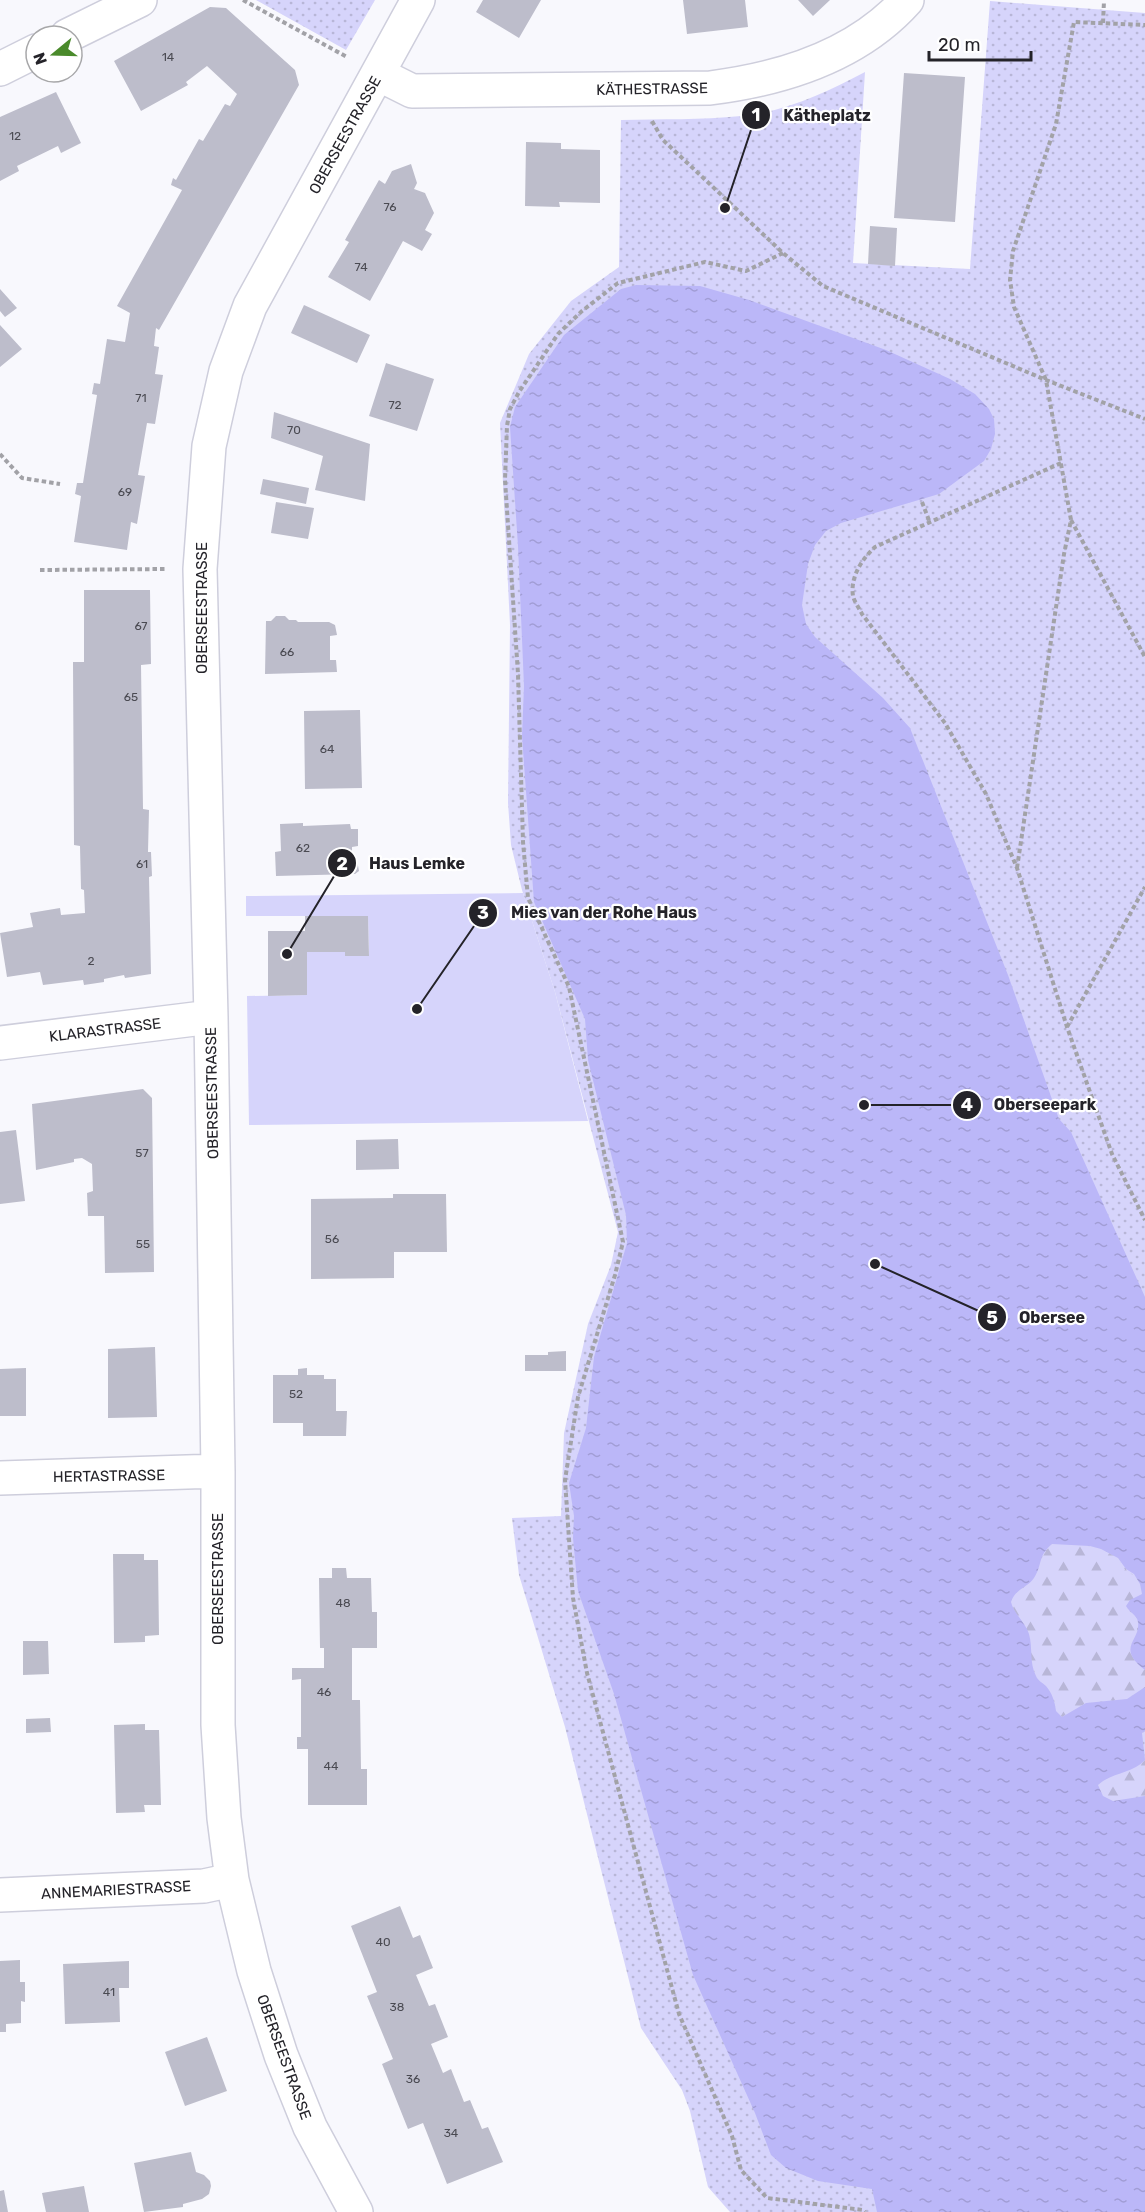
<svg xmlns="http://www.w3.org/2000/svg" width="1145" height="2212" font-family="Rubik,sans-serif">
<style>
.grass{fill:url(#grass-dots)}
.forest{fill:url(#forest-firs)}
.garden{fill:#d6d4fb}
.water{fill:url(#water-ripples)}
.building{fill:#bdbdcb}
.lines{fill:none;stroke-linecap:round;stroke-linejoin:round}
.minor-casing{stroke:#cecedc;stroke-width:36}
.path{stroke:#a2a2a7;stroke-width:4;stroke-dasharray:4.5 3;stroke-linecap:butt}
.minor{stroke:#fff;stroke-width:33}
.labels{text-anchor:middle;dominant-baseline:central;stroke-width:4.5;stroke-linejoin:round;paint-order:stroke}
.number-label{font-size:12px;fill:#4a4a52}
.street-label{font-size:15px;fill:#242329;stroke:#fff}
.leader{fill:none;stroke:#242329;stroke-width:2}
.callout-dot{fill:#242329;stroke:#fff;stroke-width:2}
.mark-label{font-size:18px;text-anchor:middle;font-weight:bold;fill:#fff}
.callout-label{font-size:16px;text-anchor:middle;font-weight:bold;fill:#242329;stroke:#fff;stroke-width:4.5;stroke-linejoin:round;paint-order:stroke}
</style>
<defs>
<pattern id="grass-dots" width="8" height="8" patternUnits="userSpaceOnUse" patternTransform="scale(1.5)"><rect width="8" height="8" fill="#d6d4fb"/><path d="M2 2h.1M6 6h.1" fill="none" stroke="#b8b6d7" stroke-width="1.8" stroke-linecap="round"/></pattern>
<pattern id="forest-firs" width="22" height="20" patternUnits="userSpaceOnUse" patternTransform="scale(1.5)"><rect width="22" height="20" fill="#d6d4fb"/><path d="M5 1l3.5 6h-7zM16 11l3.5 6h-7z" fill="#b8b6d7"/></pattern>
<pattern id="water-ripples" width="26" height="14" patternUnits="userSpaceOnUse" patternTransform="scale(1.5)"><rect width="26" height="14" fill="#bbb7f8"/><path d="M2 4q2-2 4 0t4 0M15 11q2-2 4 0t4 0" fill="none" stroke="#a19dd5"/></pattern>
</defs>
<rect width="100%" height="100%" fill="#f8f8fd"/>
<path class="grass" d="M256,0H375L346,50Z
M990,1L1145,13V2212H730L708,2187L690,2111L682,2090L641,2028L565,1727L519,1575L512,1518L561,1516L564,1433L588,1324L611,1265L618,1232L555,992L522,890L511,845L508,803L510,625L500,423L529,354L571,301L619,267L621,120C661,119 701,120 741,116C785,112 827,92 865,72L853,263L970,269Z"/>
<path class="forest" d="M1052,1544C1070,1543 1103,1546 1117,1558C1121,1561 1122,1567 1126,1570C1136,1578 1139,1576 1142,1592L1137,1598L1130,1600L1129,1611L1137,1618V1630L1132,1639L1138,1664L1145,1670V1687L1127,1699L1086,1703L1062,1717L1056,1711L1055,1701L1050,1692L1036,1676L1031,1661V1645L1011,1604C1012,1590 1023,1591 1030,1582C1040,1569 1039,1557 1052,1544Z
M1145,1760V1796L1133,1797L1117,1802L1103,1796L1098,1787C1104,1771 1133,1773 1145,1760Z"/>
<path class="garden" d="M523,893L555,992L588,1121L249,1125L247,996L307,995V952H345V956L369,955L368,916H246V896Z"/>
<path class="water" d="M636,285L700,286L749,300L886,350L950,379L975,394L989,409L994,419L995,434L991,449L984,461L939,494L841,523L826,531L815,545L808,564L802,605L806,624L815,637L883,698L910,728L1008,975L1059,1119L1071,1132L1145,1297V1670C1115,1647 1141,1641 1138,1622C1137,1615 1130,1613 1126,1606L1130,1600L1142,1594L1140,1584L1134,1574L1126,1569L1118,1558L1101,1549L1090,1546L1052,1544C1037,1557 1043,1564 1034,1578C1027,1588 1015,1589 1011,1602C1014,1614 1025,1622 1029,1634C1033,1648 1029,1662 1036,1676C1038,1681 1042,1682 1046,1686C1052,1693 1055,1702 1056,1711L1062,1717L1086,1703L1127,1699L1145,1687V1731L1142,1733L1145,1760C1132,1774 1112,1772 1098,1785L1103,1796L1113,1801L1145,1796V2212H877L872,2189L818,2181L786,2168L771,2155L755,2113L693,1975L614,1694L578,1591L573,1538L574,1516L569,1483L586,1428L594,1357L627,1243L626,1215L588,1060L585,1019L534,902L522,736L524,686L518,546L510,427L515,407L564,335L621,289Z"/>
<path class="building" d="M483,0H541L519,38L476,12Z
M683,0H745L748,27L687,34Z
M798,0H830L813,16Z
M210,7L226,8L295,70L299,85L159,330L156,328L154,346L159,347L155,374L163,375L155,424L147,423L138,475L145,476L137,524L131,522L127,550L74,542L81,496L75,494L77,483H83L97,395L92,394L94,383L100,384L107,339L125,342L130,313L117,306L182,190L171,185L173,178L176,180L199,139L203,141L225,104L230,106L237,94L207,66L186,82L188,85L141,111L114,61Z
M904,73L965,77L955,222L894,218Z
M56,92L81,143L61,153L58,146L17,166L19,171L0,181V117Z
M526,142L561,143V149L600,150V203L559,202L560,207L525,206Z
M411,164L417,183L414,189L425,193L434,213L425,230L432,234L422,251L403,241L370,301L328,277L349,242L345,240L379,180L385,184L392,171Z
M870,226L897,228L895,266L868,264Z
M0,289L17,308L5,317L0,311Z
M304,305L370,335L357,363L291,333Z
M0,325L22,349L0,367Z
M386,363L434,379L417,431L369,416Z
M274,412L370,444L365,501L315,490L323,456L271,438Z
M263,479L309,488L306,504L260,494Z
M276,502L314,508L308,539L271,533Z
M84,590H150L151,664L141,665L143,809L149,810L148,852H151L152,876L149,877L151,974L125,978L124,975L104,979V982L84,985L83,980L43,985L40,972L7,977L0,933L33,927L30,913L60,908L61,915L85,913L84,890L81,889L80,846L74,845L73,662H84Z
M276,616H285L289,620H296L298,622H329L335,625L337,635L330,636V660H336L337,672L265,674L266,621H271Z
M360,710L362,788L305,789L304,711Z
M303,823V826L350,824L351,829H358V846L352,847V860H357L359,871L355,874L276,876L275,852L281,851L280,824Z
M305,916H368L369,956H345V952H307V995L268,996V931H305Z
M143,1089L152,1098L154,1272L105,1273L104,1216H88L87,1193L93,1191L92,1164L82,1158L74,1159V1162L36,1170L32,1104Z
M16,1130L25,1201L0,1204V1132Z
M398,1139L399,1169L356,1170V1140Z
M393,1194H446L447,1252H394V1278L311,1279V1199L393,1198Z
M155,1347L157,1417L108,1418V1349Z
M566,1351V1371H525V1355H548V1352Z
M26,1368V1416H0V1369Z
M307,1368V1375H324V1379H336V1411H347L346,1436H303V1423H273V1375H298V1369Z
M113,1554H144V1560H158L159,1635L145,1636V1642L114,1643Z
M332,1568H346L347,1578H371L372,1612H377V1648H352V1700H360L361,1769H367V1805H308V1749H297V1737H301V1679L292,1680V1668H324V1648H320L319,1578H332Z
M23,1641H48L49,1674L23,1675Z
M50,1718L51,1732L26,1733V1719Z
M145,1724V1730H159L161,1805H144L145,1812L116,1813L114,1725Z
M400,1906L413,1938L420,1935L433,1968L416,1975L429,2006L435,2004L448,2037L431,2044L443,2073L451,2069L464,2102L470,2100L482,2129L488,2127L503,2162L447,2184L423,2123L408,2129L382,2064L393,2059L367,1996L377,1992L351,1926Z
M20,1960V1982H25V2002L21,2001V2023L6,2024V2032H0V1961Z
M129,1961V1988H119L120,2022L65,2024L63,1964Z
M207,2037L227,2091L185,2106L165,2052Z
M191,2152L196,2172L204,2175L210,2181L211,2186L209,2194L202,2199L183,2204V2207L144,2212L134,2163Z
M84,2186L89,2212H46L42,2193Z
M4,2190L8,2212H0V2191Z"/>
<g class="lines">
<defs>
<path id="minor" d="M67,36L140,0
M0,69L36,51
M378,74L412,91L710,88C782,79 857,56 907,0
M0,1043L211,1017
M0,1478L218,1471
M0,1895L204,1886L232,1880
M356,2212L310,2127L281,2055L254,1971L232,1880L224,1818L218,1725V1471L211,1017L200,569L209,446L226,371L250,306L418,0"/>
</defs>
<use href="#minor" class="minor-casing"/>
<path class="path" d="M243,0L347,57
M1103,23L1104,1
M652,121L663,140L783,253L823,286L1046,380L1145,419
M783,253L746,271L705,262L618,283L582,311L558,334L519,392L510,409L507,426L505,480L518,674L523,842L528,898L569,987L623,1242L615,1275L578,1397L565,1480L573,1598L587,1673L679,2014L732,2136L741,2170L767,2198L863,2210L865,2212
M0,454L22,478L60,484
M1061,463L875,547C862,559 850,577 853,596C854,601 859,608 862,614L945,723L986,794L1017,868L1067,1027L1112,1154L1145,1220
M922,502L930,523
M1071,520L1145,657
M40,570L167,569
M1017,868L1064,554L1071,520L1046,380L1014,307L1010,280L1013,251L1056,124L1074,22L1145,25
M1067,1027L1145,887"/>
<use href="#minor" class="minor"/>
</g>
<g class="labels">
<g class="number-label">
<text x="168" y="57">14</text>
<text x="15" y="136">12</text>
<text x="390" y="207">76</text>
<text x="361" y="267">74</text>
<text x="141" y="398">71</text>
<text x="395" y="405">72</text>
<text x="294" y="430">70</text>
<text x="125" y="492">69</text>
<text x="141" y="626">67</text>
<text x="287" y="652">66</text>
<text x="131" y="697">65</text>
<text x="327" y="749">64</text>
<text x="303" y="848">62</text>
<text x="142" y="864">61</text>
<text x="91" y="961">2</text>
<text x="142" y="1153">57</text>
<text x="332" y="1239">56</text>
<text x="143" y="1244">55</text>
<text x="296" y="1394">52</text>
<text x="343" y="1603">48</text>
<text x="324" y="1692">46</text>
<text x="331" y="1766">44</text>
<text x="383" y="1942">40</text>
<text x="109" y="1992">41</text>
<text x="397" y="2007">38</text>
<text x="413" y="2079">36</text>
<text x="451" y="2133">34</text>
</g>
<g class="street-label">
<text transform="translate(652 89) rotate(-1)">KÄTHESTRASSE</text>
<text transform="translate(345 135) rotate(-61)">OBERSEESTRASSE</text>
<text transform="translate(202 608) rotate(-90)">OBERSEESTRASSE</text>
<text transform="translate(105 1030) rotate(-7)">KLARASTRASSE</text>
<text transform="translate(212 1093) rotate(-91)">OBERSEESTRASSE</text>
<text transform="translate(109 1476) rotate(-1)">HERTASTRASSE</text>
<text transform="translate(218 1579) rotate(-90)">OBERSEESTRASSE</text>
<text transform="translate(116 1890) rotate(-3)">ANNEMARIESTRASSE</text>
<text transform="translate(284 2057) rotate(70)">OBERSEESTRASSE</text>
</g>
</g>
<path class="leader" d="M725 208L756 115M287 954L342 863M417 1009L483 913M864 1105L967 1105M875 1264L992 1317"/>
<g class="callout-dot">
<circle cx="725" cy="208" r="6"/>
<circle cx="287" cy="954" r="6"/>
<circle cx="417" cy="1009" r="6"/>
<circle cx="864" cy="1105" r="6"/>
<circle cx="875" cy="1264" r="6"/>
<circle cx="756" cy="115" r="15"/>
<circle cx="342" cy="863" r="15"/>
<circle cx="483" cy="913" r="15"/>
<circle cx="967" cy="1105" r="15"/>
<circle cx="992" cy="1317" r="15"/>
</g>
<g class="mark-label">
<text x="756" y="121">1</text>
<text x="342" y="870">2</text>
<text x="483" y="919">3</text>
<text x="967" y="1111">4</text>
<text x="992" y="1324">5</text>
</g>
<g class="callout-label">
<text x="827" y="121">Kätheplatz</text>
<text x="417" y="869">Haus Lemke</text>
<text x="604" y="918">Mies van der Rohe Haus</text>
<text x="1045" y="1110">Oberseepark</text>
<text x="1052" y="1323">Obersee</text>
</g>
<g transform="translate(54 54) rotate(251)"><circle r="28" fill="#ffffff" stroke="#a7a7a9" stroke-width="1.5"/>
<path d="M0-4.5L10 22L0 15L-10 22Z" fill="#4a8a2b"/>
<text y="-9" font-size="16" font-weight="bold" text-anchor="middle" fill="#242329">N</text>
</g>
<path d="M929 51v9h102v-9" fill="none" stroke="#242329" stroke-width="3"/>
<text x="938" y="51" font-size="18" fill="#242329" stroke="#ffffff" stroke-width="4.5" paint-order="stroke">20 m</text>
</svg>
